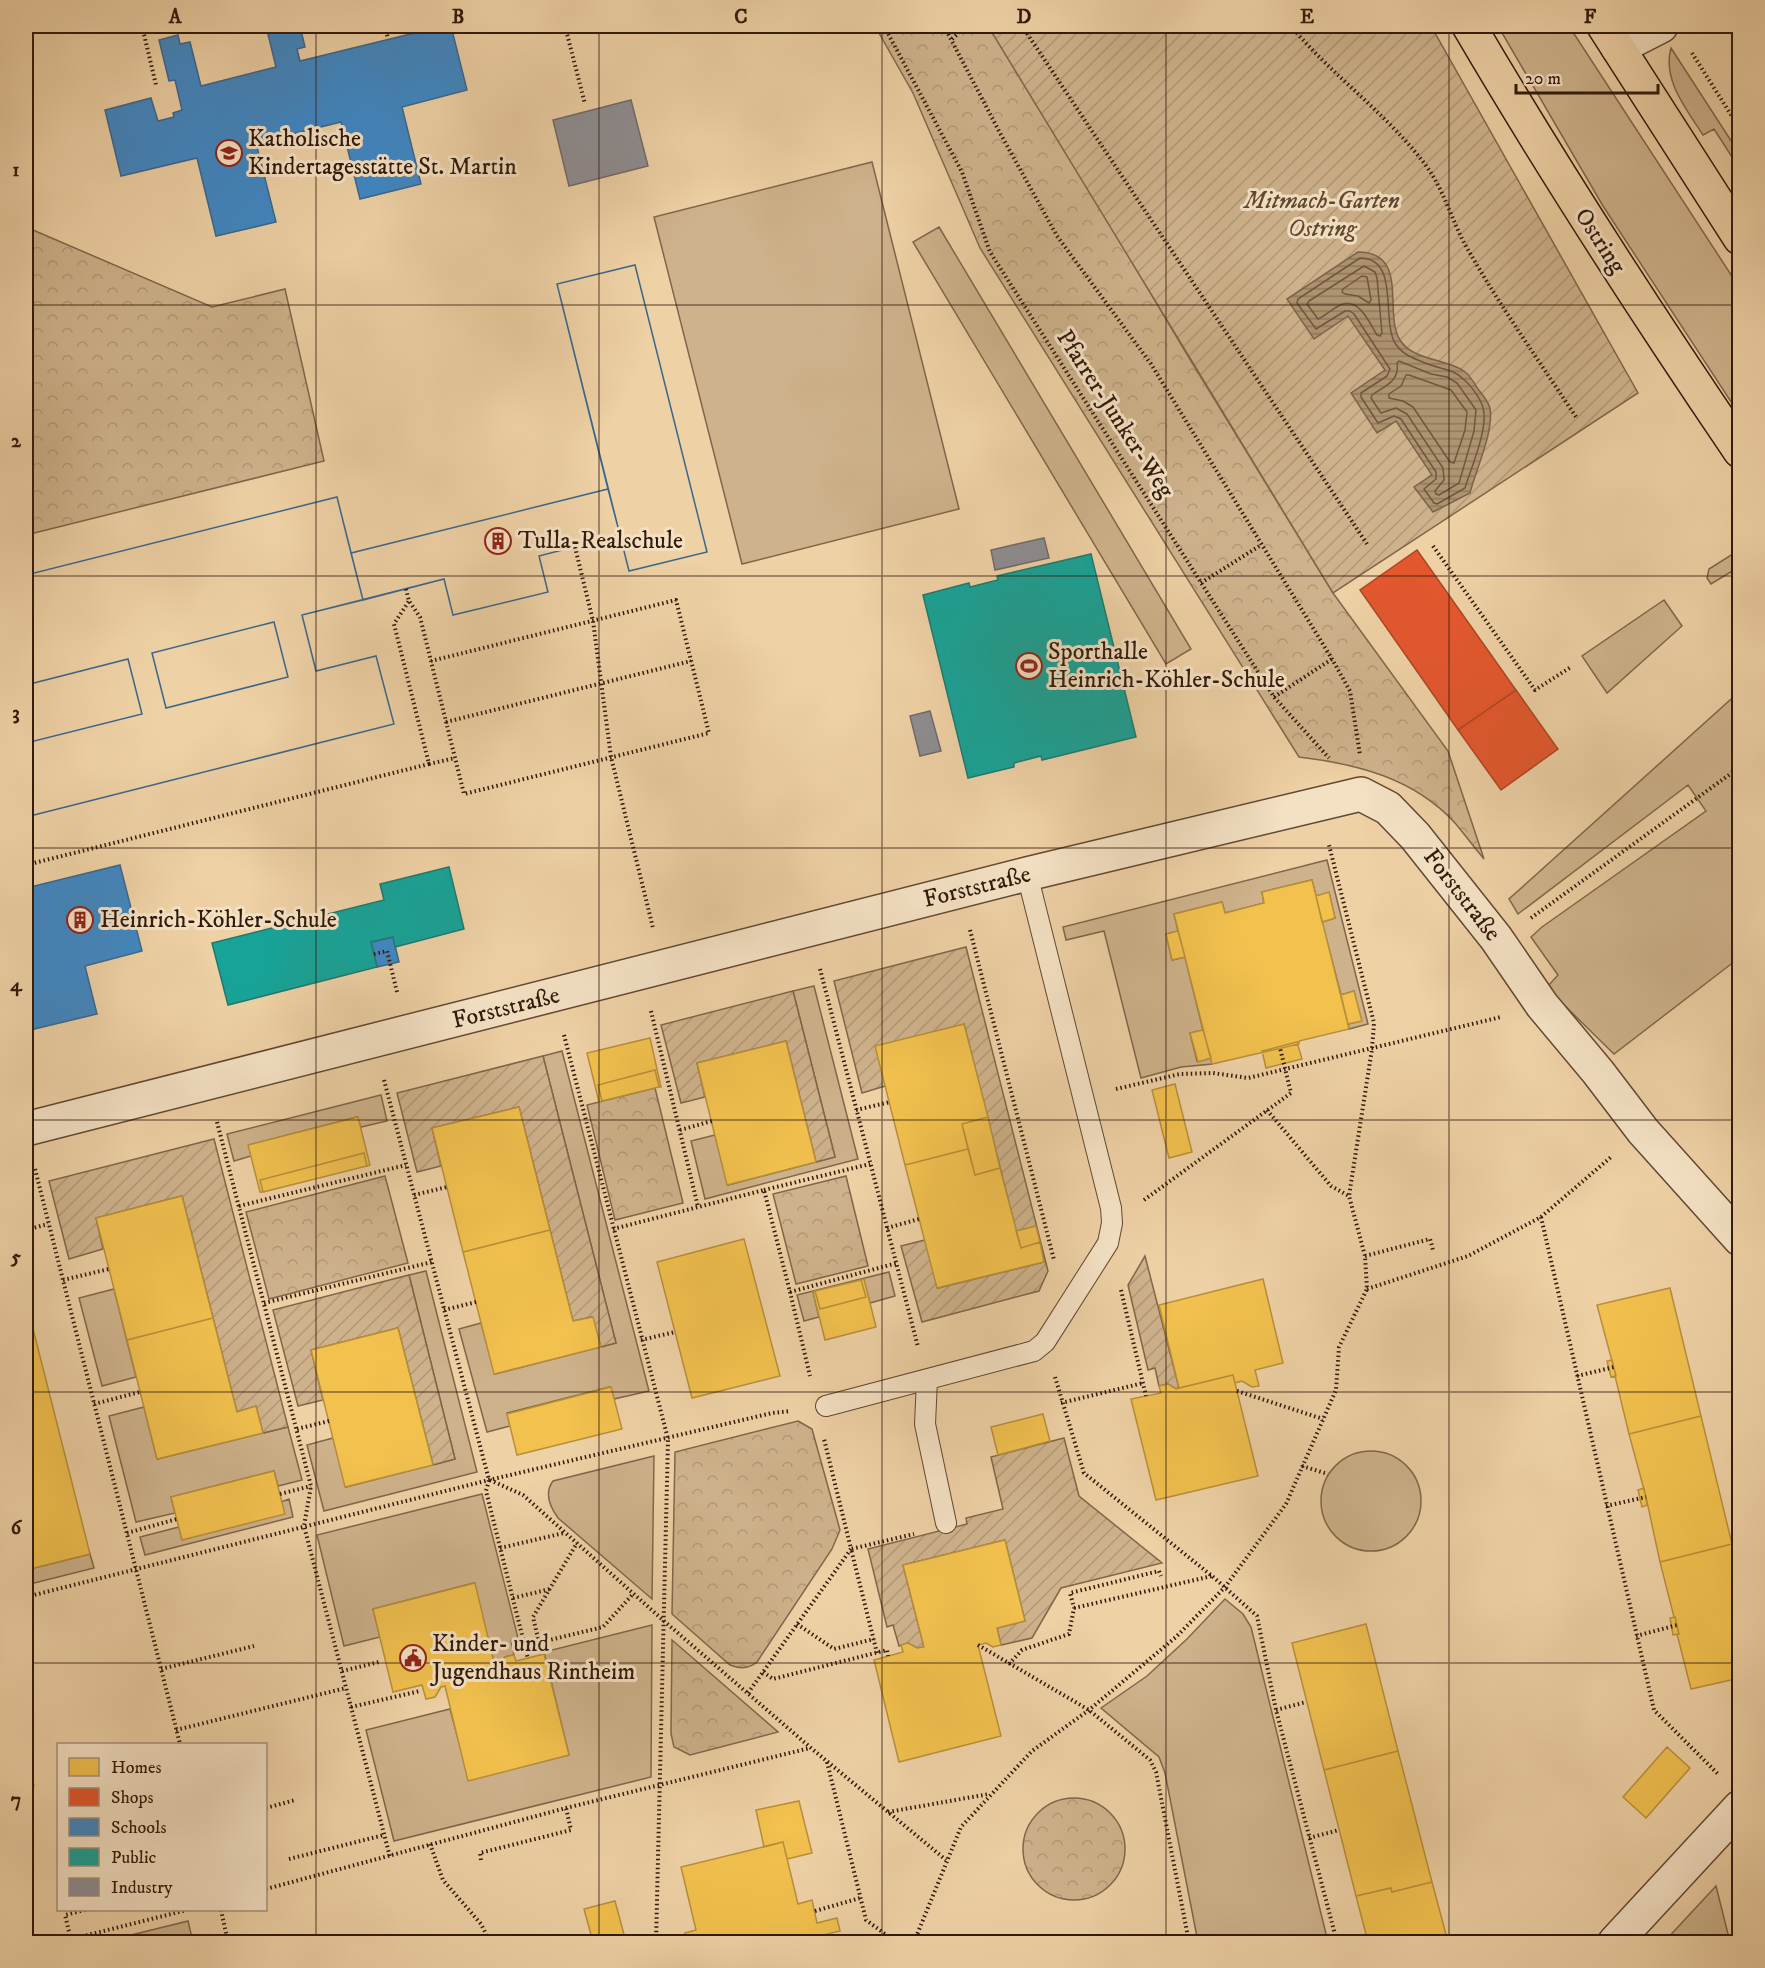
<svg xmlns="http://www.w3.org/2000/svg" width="1765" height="1968" font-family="'IM FELL DW Pica',serif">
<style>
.grass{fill:#ceb28b;stroke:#80664b;stroke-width:1.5}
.park{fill:url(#park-crowns);stroke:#80664b;stroke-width:1.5}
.garden{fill:url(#garden-furrows);stroke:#80664b;stroke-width:1.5}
.water{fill:url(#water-rules);stroke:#7c6348;stroke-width:1.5}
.homes{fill:#f2c14e;stroke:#b88f3a;stroke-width:1.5}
.shops{fill:#e4572e;stroke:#ae4524;stroke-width:1.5}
.schools{fill:#3f88c5;stroke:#3b678d;stroke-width:1.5;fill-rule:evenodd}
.public{fill:#17a398;stroke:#1f7a6e;stroke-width:1.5}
.industry{fill:#8d8d92;stroke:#716a6a;stroke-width:1.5}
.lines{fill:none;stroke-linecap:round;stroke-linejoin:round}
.shore{stroke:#70563e;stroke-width:1.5}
.service-casing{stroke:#604832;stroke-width:22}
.minor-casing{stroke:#604832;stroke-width:36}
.primary-casing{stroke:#311a0b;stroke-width:36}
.path{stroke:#311a0b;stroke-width:4;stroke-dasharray:1.5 3;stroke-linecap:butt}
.service{stroke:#f4e1c4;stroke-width:20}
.minor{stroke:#f4e1c4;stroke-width:33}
.primary{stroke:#eed1a5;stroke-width:33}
.grid{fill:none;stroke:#311a0b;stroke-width:1.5;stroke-opacity:0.55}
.labels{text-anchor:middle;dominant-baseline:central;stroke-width:6;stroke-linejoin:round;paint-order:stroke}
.poi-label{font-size:24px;fill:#311a0b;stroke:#f4e1c4;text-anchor:start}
.park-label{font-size:24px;font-style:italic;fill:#604831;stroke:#f4e1c4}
.street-label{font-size:24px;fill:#311a0b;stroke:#f4e1c4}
.neatline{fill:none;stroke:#311a0b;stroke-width:2}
.grid-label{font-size:20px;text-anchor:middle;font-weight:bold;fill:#311a0b}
</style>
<defs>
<pattern id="park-crowns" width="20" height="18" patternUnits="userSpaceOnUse" patternTransform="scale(1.5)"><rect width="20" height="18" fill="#ceb28b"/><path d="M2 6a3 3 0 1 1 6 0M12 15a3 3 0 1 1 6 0" fill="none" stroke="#b19877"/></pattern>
<pattern id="garden-furrows" width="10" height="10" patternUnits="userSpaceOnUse" patternTransform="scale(1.5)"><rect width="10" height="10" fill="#ceb28b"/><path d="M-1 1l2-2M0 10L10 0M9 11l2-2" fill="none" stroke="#b19877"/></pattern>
<pattern id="water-rules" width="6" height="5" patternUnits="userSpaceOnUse" patternTransform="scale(1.5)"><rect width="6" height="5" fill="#ae9371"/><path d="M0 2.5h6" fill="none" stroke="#8e775b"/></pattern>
</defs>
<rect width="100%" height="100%" fill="#eed1a5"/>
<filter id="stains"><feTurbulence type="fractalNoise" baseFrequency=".00333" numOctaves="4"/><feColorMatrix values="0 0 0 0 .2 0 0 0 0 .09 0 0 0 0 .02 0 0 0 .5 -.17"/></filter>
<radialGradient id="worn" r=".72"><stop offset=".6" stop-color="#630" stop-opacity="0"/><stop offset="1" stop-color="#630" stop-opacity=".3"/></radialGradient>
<path class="grass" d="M1498,26H1569L1739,287V414L1603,206Z
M1671,48L1739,153V168L1714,129L1703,135C1687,110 1662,80 1671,48Z
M872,162L959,509L742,564L654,217Z
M939,227L1191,649L1166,664L913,242Z
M1739,550V567L1711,584L1707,578L1709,569Z
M1664,600L1682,626L1607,693L1582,656Z
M1739,692V958L1614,1054L1560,1001L1548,986L1558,975L1531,937L1542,927L1706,811L1688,785L1518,914L1509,899Z
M1327,860L1368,1024L1349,1029L1348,1024L1361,1021L1354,991L1341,995L1322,922L1335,918L1329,893L1316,896L1312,880L1262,892L1264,903L1225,913L1222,902L1174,914L1178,931L1166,934L1172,960L1185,957L1203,1030L1190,1033L1197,1061L1211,1058L1212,1064L1181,1067L1141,1078L1104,931L1066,940L1063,927Z
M814,986L858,1159L705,1199L691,1141L715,1135L728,1185L835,1157L793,991Z
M562,1051L649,1391L614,1399L610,1387L507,1413L510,1426L487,1432L459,1329L481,1323L495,1374L616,1343L543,1056Z
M381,1095L387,1121L361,1127L357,1117L249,1145L251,1156L234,1161L227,1134Z
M426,1271L477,1472L324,1511L307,1445L333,1438L346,1487L455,1459L409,1275Z
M889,1272L895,1296L870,1303L863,1279L813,1292L819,1317L804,1321L797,1295Z
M114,1289L136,1377L102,1386L79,1298Z
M144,1407L157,1459L288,1427L302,1480L278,1486L274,1471L171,1497L175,1513L136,1522L109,1416Z
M1321 1501a50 50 0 1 1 100 0a50 50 0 1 1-100 0Z
M654,1456L652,1599L558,1518C550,1507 544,1493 553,1481Z
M482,1494L518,1638L511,1640L514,1655L505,1657L500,1665L495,1667L474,1583L373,1609L380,1637L344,1646L317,1535Z
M289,1499L293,1517L145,1555L140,1537L179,1527L182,1539Z
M90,1554L94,1568L26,1585V1570Z
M1225,1599L1243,1614L1251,1627L1328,1942H1198L1165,1773L1159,1757L1101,1708L1147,1676L1187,1639Z
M652,1625L651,1777L394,1841L366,1730L450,1709L469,1780L569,1755L544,1652Z
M1716,1886L1730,1942H1664Z
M188,1921L193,1942H103Z"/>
<path class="park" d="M875,26H991L1191,361L1333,593L1448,751L1484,859C1474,847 1465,835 1455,823C1414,778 1357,764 1299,757L980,248L913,93Z
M26,227L212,307L285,289L324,461L26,535Z
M655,1088L683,1203L615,1220L587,1105Z
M385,1176L408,1263L269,1299L246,1212Z
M846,1176L868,1266L796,1284L773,1194Z
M798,1421L812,1429L840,1530L832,1549L757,1662C749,1669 740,1669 730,1665L672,1614L675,1452Z
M672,1640L778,1732L690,1755L674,1747L671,1734Z
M1023 1849a51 51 0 1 1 102 0a51 51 0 1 1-102 0Z"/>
<path class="garden" d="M988,26H1431L1638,393L1333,593Z
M966,947L1048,1271L1039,1291L922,1322L901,1246L925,1240L938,1288L1044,1262L1036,1227L1016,1231L964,1024L885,1086L862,1093L834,981Z
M793,991L835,1157L816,1162L786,1041L697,1063L705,1097L681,1103L661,1025Z
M543,1056L616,1343L601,1347L592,1317L573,1321L519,1107L432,1128L441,1166L417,1172L397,1093Z
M214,1139L288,1427L263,1433L256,1406L237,1412L182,1196L96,1218L103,1249L69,1259L49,1181Z
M1145,1256L1179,1388L1176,1389L1168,1384L1159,1386L1155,1368L1148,1370L1128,1285Z
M409,1275L455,1459L433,1465L398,1328L311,1350L323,1400L298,1406L273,1310Z
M1064,1438L1079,1496L1162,1563L1061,1588L1032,1638L1001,1645L997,1628L1025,1621L1005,1540L903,1565L924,1647L917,1648L908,1643L899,1646L893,1625L887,1627L868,1549L967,1524L966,1518L1003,1509L991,1457Z"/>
<path class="water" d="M1358,252C1410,252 1383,313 1400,340C1413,361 1445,358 1464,371C1470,375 1474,383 1478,389C1483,395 1488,401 1490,408C1494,432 1476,469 1470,493L1433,512L1414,487L1432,475L1396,421L1377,433L1351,393L1385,370L1348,316L1314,339L1287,299Z"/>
<path class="homes" d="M1312,880L1349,1029L1299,1041V1044L1212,1064L1174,914L1222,902L1225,913L1264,903L1262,892Z
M1329,892L1335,918L1322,922L1316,896Z
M1178,931L1185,957L1172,960L1166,934Z
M1354,991L1362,1021L1348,1024L1341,995Z
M964,1024L988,1117L962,1124L968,1149L905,1165L875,1046Z
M1203,1030L1211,1058L1198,1062L1190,1033Z
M650,1038L661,1087H659L655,1070L598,1085L602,1101L599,1102L587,1053Z
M786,1041L816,1162L727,1185L697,1063Z
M1297,1042L1302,1059L1266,1068L1262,1051Z
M655,1070L659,1087L602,1101L598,1085Z
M1175,1084L1192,1152L1169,1158L1152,1090Z
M519,1107L550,1230L463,1252L432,1128Z
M358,1117L370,1165L367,1166L364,1153L260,1180L263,1192H260L248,1145Z
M988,1117L1000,1168L975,1175L962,1124Z
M968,1149L975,1175L1000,1168L1021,1248L1040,1242L1044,1262L937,1288L905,1165Z
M364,1153L367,1166L263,1192L260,1180Z
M182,1196L213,1318L127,1340L96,1218Z
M1036,1226L1040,1242L1021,1248L1016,1231Z
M550,1230L573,1321L593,1317L601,1347L494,1374L463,1252Z
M744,1239L780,1376L692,1398L657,1262Z
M864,1279L876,1327L825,1340L813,1292L815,1291L820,1309L866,1297L861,1280Z
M1263,1279L1283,1363L1255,1370L1259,1386L1252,1387L1242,1381L1235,1383L1233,1375L1179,1388L1159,1305Z
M861,1280L866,1297L820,1309L815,1291Z
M1670,1288L1701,1416L1629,1434L1615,1376H1616L1597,1305Z
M26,1301L90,1554L26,1570Z
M213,1318L237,1412L256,1406L263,1433L157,1459L127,1340Z
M398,1328L433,1465L345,1487L311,1350Z
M1612,1360L1616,1376L1611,1377L1607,1361Z
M1233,1375L1258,1476L1156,1500L1131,1399L1161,1393L1159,1386L1168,1384L1176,1389Z
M611,1387L622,1429L517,1455L507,1414Z
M1043,1414L1050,1441L998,1455L991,1427Z
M1701,1416L1732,1544L1660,1562L1646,1497L1629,1434Z
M274,1471L285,1514L182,1540L171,1497Z
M1644,1488L1647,1505L1642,1507L1638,1490Z
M1005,1540L1025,1621L997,1628L1001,1645L993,1647L986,1643L978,1645L1001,1736L899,1762L874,1660L903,1652L901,1645L908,1643L917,1648L924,1647L903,1565Z
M1732,1544L1740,1575V1678L1691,1689L1677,1634H1679L1675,1617H1674L1660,1562Z
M475,1583L495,1667L500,1665L505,1657L514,1655L516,1661L544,1654L569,1755L468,1781L445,1686L441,1687L435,1697L426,1699L422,1685L393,1692L373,1609Z
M1675,1617L1679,1634L1673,1635L1670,1618Z
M1366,1624L1398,1751L1324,1770L1292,1643Z
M1667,1747L1690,1768L1646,1818L1623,1797Z
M26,1750L34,1786L26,1788Z
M1398,1751L1432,1882L1392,1892L1391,1888L1356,1896L1324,1770Z
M799,1801L812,1853L787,1859L783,1842L764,1847L756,1810Z
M783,1842L798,1904L812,1900L817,1923L837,1918L840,1931L807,1939V1942H681L685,1933L696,1930L681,1867Z
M1432,1882L1448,1942H1368L1356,1896L1391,1888L1392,1892Z
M615,1901L626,1942H593L584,1909Z"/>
<path class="shops" d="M1417,550L1516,690L1458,730L1360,590Z
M1516,690L1558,749L1501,790L1458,730Z"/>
<path class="schools" d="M266,26H300L305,47L297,49L300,61L443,26H451L467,90L402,107L421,184L360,199L341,122L256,143L276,222L216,236L197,158L121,176L105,110L151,98L158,121L174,117L173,113L182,110L175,80L169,81L159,40L178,35L180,44L190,42L201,86L276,67Z
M635,265L707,552L629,571L620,535L539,556L548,592L453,615L444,579L302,615L316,671L376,656L394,724L26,817V743L142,714L128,659L26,685V575L337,497L351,553L608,489L557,284ZM274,622L288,677L166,708L152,653Z
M635,265L707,552L629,571L557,284Z
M608,489L620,535L539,556L548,592L453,615L444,579L363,600L351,553Z
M337,497L363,600L302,615L316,671L376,656L394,724L26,817V743L142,714L128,659L26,685V575ZM274,622L288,677L166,708L152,653Z
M120,865L142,951L85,966L97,1014L26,1031V888Z
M393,937L399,962L377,967L371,942Z"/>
<path class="public" d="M1091,554L1136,737L1042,760L1041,756L1014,763V767L968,778L923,595L969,583L970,587L998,580L997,576Z
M449,867L464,929L395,947L393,937L371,942L377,967L228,1005L212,943L384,900L380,884Z"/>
<path class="industry" d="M631,100L648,166L569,186L553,120Z
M1044,538L1049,558L995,570L991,550Z
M930,711L941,751L920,756L910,716Z"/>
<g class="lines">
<path class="shore" d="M1360,258C1400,258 1381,319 1395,343C1402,355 1415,359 1428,364C1440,369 1453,369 1462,378C1470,384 1481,399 1483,408C1489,427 1471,468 1465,488L1437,504L1434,503L1424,489L1436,479V472L1401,419L1394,416L1378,423L1361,397V393L1387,376L1390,369L1354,314L1350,311H1345L1316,329L1297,303L1298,299Z
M1364,266L1375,272L1377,278L1382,333L1380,336L1377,335C1370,324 1360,299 1343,304C1335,306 1327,315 1318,319L1307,304L1309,301Z
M1362,276L1367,277L1371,300L1369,303L1358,296L1345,294L1342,292L1343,289Z
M1399,361L1431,374L1447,377L1457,383L1476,410L1474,431L1459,483L1439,495L1436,494L1435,491L1444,480L1443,468L1407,414L1396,408L1381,413L1371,398L1372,395C1385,386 1400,381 1397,363Z
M1406,375H1409L1451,390L1467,412L1465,430L1454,463L1450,462L1413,407L1403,401L1389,398V394L1401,386Z"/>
<defs>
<path id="service" d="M927,1380L925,1424L946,1523
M826,1406L1034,1351L1045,1342L1108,1243L1112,1223L1111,1208L1027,874"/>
<path id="minor" d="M1618,48L1661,26
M26,1129L1027,874L1361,794L1388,808L1415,836L1496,938L1542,1005L1598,1072L1643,1131L1740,1239
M1615,1942L1740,1807"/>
<path id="primary" d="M1469,26C1554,171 1645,311 1740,451
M1604,26L1740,238"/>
</defs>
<use href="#service" class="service-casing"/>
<use href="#minor" class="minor-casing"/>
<use href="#primary" class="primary-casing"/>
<path class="path" d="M142,26L156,85
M385,26L388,39
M565,26L585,104
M884,26L962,172L990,252L1274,697L1329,758
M944,26L1000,133L1057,236L1151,364L1332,659L1350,691L1360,755
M1022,26L1367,544
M1291,26C1332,76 1388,114 1427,167C1445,192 1452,222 1467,248C1500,306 1539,361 1576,417
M952,39L966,26
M1692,53L1740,129
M1433,546L1535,690L1571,667
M575,547L593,621L611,757L653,928
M1201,583L1261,545
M406,589L409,601L420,617L464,794L709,733L676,600L431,661
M1274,697L1332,659
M446,722L691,661
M429,764L455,758
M26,865L429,764L394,624L409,601
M1531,918L1740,767
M970,930L1054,1260
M374,954L387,951L397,992
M820,969L918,1347
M651,1011L698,1207
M564,1035L668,1439L656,1942
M384,1080L489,1480L486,1491L528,1659
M1116,1089L1180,1074L1213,1073L1248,1078L1501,1017
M856,1110L890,1102
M1267,1110L1331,1186L1349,1196
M217,1122L311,1486L304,1526L390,1857
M680,1130L712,1121
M35,1169L180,1744
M764,1190L870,1164
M414,1195L447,1187
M1144,1200L1291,1093L1280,1048
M239,1206L406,1165
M1541,1217L1654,1710L1718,1774
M887,1228L919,1219
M613,1229L764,1190L790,1292L810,1376
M26,1230L48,1224
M1365,1256L1430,1239L1433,1250
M63,1280L109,1269
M1367,1289L1468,1256L1541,1217L1611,1157
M1121,1290L1146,1396
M790,1292L897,1263
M264,1303L432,1262
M444,1310L476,1302
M641,1340L675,1332
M1577,1376L1614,1367
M1055,1377L1084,1473L1212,1576L1257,1616L1276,1710L1337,1942
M1237,1391L1323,1419
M1061,1403L1143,1383
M94,1404L140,1392
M297,1429L329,1421
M1302,1466L1328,1474
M490,1480L523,1495L664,1621L811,1748L946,1860
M280,1494L311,1486
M1606,1506L1646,1497
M127,1533L177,1519
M500,1548L564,1533
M26,1597L489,1480L772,1413L791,1411
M513,1598L550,1589
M1074,1608L1212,1576
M797,1624L834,1649L874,1639
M1636,1636L1677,1625
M539,1643L533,1617L577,1543
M978,1645L1089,1710L1150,1760L1156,1772L1189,1942
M525,1646L603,1627L633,1594
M877,1653L851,1549L914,1534
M1009,1664L1022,1650L1069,1634L1074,1608L1070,1593L1159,1571L1161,1576
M161,1669L254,1646
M342,1671L379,1662
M763,1672L773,1679L887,1650L888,1656
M748,1693L851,1549L824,1439
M351,1707L420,1691
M1276,1710L1306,1702
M176,1730L346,1688
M827,1762L866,1920L896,1942
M266,1808L295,1800
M888,1812L989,1794
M1309,1838L1339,1830
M430,1844L443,1880L481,1924L490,1942
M289,1859L384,1835
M481,1860L480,1853L571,1830L566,1808
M266,1889L566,1808L810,1748
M221,1910L228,1942
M815,1911L860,1898
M71,1940L65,1915L85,1910
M60,1942L187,1910
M914,1942L961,1827L1032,1751L1089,1710L1176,1637L1225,1587L1286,1504L1336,1390L1339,1347L1367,1289L1365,1256L1349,1196L1372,1049L1374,1023L1329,845"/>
<use href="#service" class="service"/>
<use href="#minor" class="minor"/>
<use href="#primary" class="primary"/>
</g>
<path class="grid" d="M316,26V1942M599,26V1942M882,26V1942M1166,26V1942M1449,26V1942M26,305H1740M26,576H1740M26,848H1740M26,1120H1740M26,1392H1740M26,1663H1740"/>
<defs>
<symbol id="school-ring" viewBox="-11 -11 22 22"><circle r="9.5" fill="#f4e1c4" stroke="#8f2418" stroke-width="1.5"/><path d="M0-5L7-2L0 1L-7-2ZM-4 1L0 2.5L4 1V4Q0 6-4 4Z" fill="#8f2418"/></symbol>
<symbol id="building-ring" viewBox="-11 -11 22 22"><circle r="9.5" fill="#f4e1c4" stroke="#8f2418" stroke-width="1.5"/><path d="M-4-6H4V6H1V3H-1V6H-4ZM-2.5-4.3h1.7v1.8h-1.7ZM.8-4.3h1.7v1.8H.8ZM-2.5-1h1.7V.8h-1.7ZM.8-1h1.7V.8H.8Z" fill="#8f2418"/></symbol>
<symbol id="stadium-ring" viewBox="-11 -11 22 22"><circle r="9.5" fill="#f4e1c4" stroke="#8f2418" stroke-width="1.5"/><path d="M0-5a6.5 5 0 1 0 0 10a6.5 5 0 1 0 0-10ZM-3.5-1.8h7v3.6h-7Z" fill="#8f2418"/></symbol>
<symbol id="civic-ring" viewBox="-11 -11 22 22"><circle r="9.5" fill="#f4e1c4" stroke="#8f2418" stroke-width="1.5"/><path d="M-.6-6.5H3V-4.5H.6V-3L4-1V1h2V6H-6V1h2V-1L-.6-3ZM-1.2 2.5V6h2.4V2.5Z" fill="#8f2418"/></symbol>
</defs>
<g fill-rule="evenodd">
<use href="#school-ring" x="214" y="138" width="30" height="30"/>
<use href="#building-ring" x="483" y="526" width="30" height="30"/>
<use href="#stadium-ring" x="1014" y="651" width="30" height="30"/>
<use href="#building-ring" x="65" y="905" width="30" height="30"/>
<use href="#civic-ring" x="398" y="1643" width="30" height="30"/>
</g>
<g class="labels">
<g class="poi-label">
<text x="248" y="139">Katholische<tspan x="248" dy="28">Kindertagesstätte St. Martin</tspan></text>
<text x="518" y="541">Tulla-Realschule</text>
<text x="1048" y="652">Sporthalle<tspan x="1048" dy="28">Heinrich-Köhler-Schule</tspan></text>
<text x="100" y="920">Heinrich-Köhler-Schule</text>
<text x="432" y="1644">Kinder- und<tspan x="432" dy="28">Jugendhaus Rintheim</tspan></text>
</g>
<g class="park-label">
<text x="1322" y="201">Mitmach-Garten<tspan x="1322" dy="28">Ostring</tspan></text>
</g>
<g class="street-label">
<text transform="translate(1600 241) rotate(57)">Ostring</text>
<text transform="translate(1115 414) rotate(57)">Pfarrer-Junker-Weg</text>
<text transform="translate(977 887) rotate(-14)">Forststraße</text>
<text transform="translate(1462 895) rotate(52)">Forststraße</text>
<text transform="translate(506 1008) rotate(-14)">Forststraße</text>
</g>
</g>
<rect width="1765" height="1968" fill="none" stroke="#eed1a5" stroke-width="66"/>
<rect x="57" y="1743" width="210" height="168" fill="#f4e1c4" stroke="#a6917a" stroke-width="1.5"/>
<rect x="69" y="1758" width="30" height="18" fill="#f2c14e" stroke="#a6917a" stroke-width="1.5"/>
<text x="111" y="1773" font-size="18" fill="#311a0b">Homes</text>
<rect x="69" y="1788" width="30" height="18" fill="#e4572e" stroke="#a6917a" stroke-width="1.5"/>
<text x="111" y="1803" font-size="18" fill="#311a0b">Shops</text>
<rect x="69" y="1818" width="30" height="18" fill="#3f88c5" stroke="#a6917a" stroke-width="1.5"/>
<text x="111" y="1833" font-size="18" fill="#311a0b">Schools</text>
<rect x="69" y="1848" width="30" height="18" fill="#17a398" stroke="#a6917a" stroke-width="1.5"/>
<text x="111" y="1863" font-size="18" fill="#311a0b">Public</text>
<rect x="69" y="1878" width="30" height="18" fill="#8d8d92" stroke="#a6917a" stroke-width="1.5"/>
<text x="111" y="1893" font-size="18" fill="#311a0b">Industry</text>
<path d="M1516 84v9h142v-9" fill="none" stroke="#311a0b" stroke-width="3"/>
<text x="1525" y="84" font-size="18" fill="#311a0b" stroke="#f4e1c4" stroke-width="4.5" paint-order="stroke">20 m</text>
<rect x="33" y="33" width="1699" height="1902" class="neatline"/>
<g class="grid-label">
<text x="175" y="23">A</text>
<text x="458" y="23">B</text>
<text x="741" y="23">C</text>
<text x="1024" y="23">D</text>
<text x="1307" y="23">E</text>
<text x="1590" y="23">F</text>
<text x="16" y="176">1</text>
<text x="16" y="447">2</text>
<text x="16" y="719">3</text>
<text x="16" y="991">4</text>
<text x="16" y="1263">5</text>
<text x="16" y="1534">6</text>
<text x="16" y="1806">7</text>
</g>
<rect width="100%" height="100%" filter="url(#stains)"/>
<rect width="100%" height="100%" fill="url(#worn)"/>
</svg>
